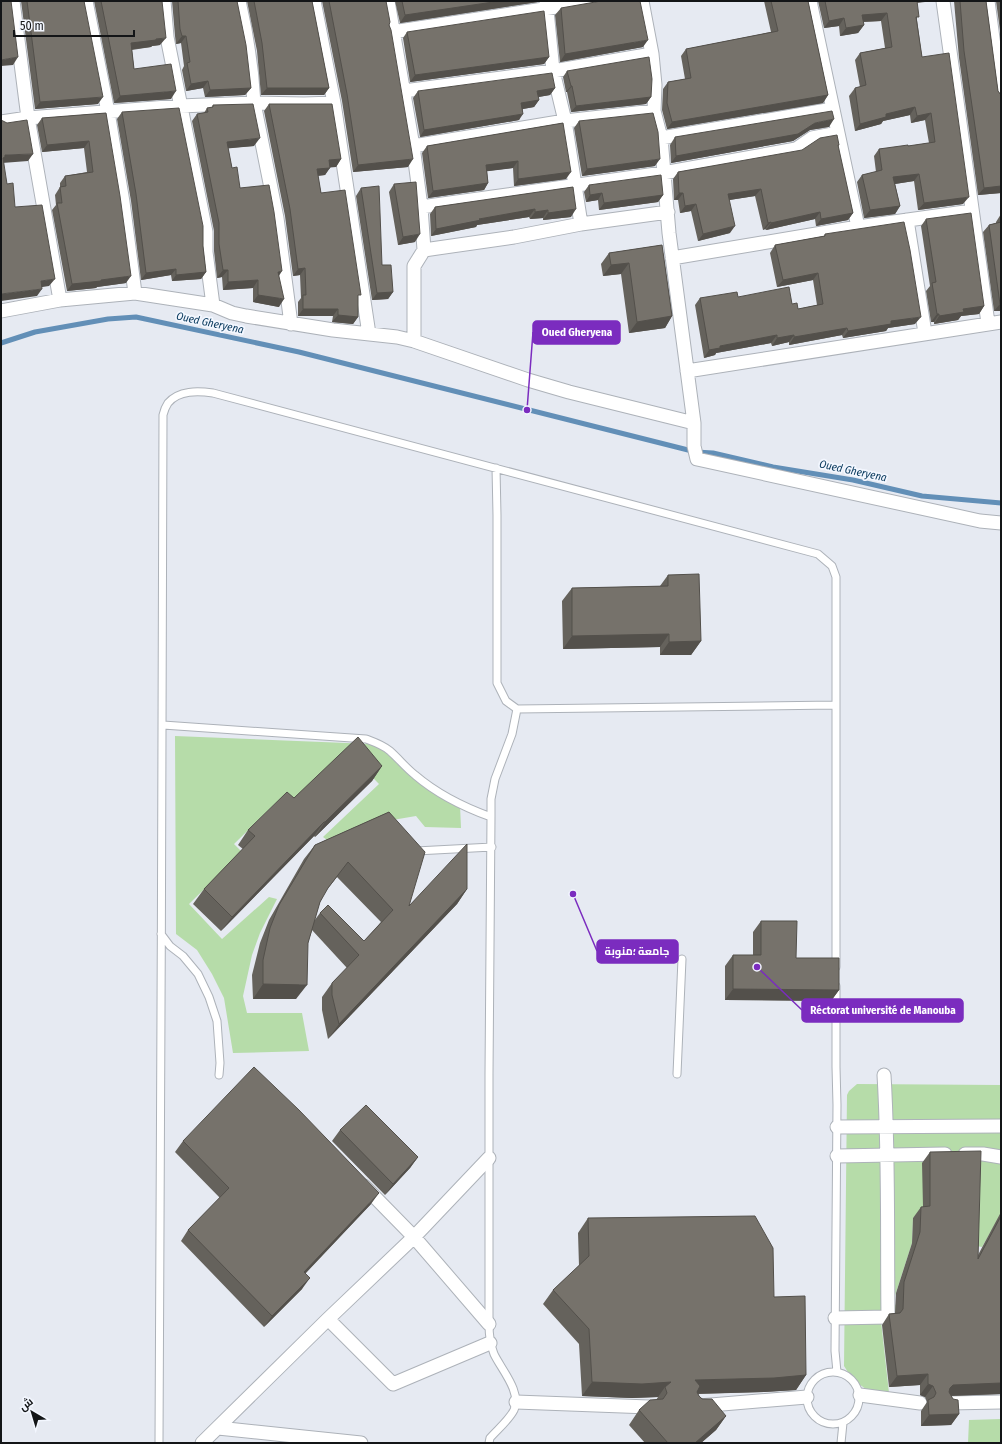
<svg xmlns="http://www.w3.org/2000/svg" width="1002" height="1444" font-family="'Fira Sans Condensed',Cairo,sans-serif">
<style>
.green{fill:#b6dca9}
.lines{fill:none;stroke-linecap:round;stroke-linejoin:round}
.stream{stroke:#628fb7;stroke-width:5}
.lane-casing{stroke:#adb2b9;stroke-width:9}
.street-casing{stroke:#adb2b9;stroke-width:15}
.lane{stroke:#fff;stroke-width:7}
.street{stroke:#fff;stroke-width:13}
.wall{fill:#65625c;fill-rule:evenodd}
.shaded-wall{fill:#53504b}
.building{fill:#76726b;stroke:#53504b}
.labels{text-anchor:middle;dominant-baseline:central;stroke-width:3.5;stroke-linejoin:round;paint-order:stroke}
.water-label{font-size:11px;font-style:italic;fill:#07385c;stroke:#f3f7ff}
.leader{fill:none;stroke:#7b2cbf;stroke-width:1.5}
.callout-dot{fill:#7b2cbf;stroke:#f3f7ff;stroke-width:1.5}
.callout{fill:#7b2cbf;stroke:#7b2cbf;stroke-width:1.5}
.callout-label{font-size:11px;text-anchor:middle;font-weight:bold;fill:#fff}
</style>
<rect width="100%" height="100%" fill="#e6eaf2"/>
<path class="green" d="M175,736L371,744L399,760L460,805L461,828L425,827L416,816L375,823L331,843L323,837L379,784L348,752L284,813L276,803L234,844L242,852L189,904L222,939L269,897L277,899L260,933L252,955L243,996L247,1013H302L309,1051L233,1053L224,998L212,974L197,950L176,934Z
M857,1084L1001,1085V1214L982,1247L971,1245L923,1207L913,1218L912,1243L892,1305L939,1301L881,1321L889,1393L866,1389L853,1380L844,1366L847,1095L849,1091Z
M1001,1419V1443H968L969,1420Z"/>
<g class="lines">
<path class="stream" d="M1,343L35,332L108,319L136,317L299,352L696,452L713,453L773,467L853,480L922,496L1001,503"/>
<defs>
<path id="lane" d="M517,709L835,705
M163,725L366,739C374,742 383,745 390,751C399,759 406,768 415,775C436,793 466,808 491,817L489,1075V1324C489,1334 490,1344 494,1354C501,1369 522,1392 514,1410C509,1420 498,1429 490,1438L489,1443
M491,817V799L495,779L512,734L517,709L506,701L497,683V515L496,468
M416,851L492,847
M161,934L170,946L183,956L198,974L209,997L217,1021L220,1063L219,1075
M836,986V1067L837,1105L835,1351L837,1372
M677,1074L682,959
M807 1398a26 26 0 1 1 52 0a26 26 0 1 1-52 0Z
M159,1443C160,1100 163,758 163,415C164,411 166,406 168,403C179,390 198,391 213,393L818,554L832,566L836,577V967
M841,1443L843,1423"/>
<path id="street" d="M13,1L28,118L60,300
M86,1L108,112L123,202L135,293
M164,1L167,37L206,232V252L213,305
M314,1L334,103L369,334
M388,1L413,146L421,207L424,250L414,266V341
M546,1L553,71L565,121L581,224
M642,1L652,54L655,85L654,111L661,138L669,233L694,423
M810,1L858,227
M943,1L988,323
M988,1L1001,98
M392,32L596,1
M404,91L553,71L652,54
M1,122L28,118L180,106L254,103C252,68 247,35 239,1
M661,138L833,109
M413,146L565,121L654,111
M421,207L663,173L796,149L812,138L838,133
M907,220L925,333
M424,250L514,237L581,224L668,212
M672,258L858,227L972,211
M1,311L60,300L135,293L213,305L232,313L246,316L333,330L397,337L414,341L528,380L569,392L694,423V446L697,459L980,521L1001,523
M291,324L277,218L254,103L304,104L334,103
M687,371L1001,322
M837,1127L1001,1126
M965,1154H983L1001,1157
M837,1156L945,1154
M364,1186L414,1237L489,1324
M835,1318L888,1317C887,1236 889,1155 884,1075
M328,1319L393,1384L490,1343
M860,1395L920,1403
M516,1402L649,1407
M949,1403L1001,1402
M699,1406L807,1397
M218,1428L361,1443
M202,1443L328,1319L414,1237L489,1158"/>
</defs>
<use href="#lane" class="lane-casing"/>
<use href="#street" class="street-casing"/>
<use href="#lane" class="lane"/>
<use href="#street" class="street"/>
</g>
<path class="wall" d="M21,1H84L98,104L35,109Z
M94,1H162L160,45L152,46L151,47L132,50L134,69L171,99L114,103Z
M172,1H237L251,88L245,95L205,97L203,88L186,91L182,70L184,66L181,43L176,44L175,36Z
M247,1H312L329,88L324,95H261L257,51Z
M322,1H386L408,167L353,172L342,101Z
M395,1H539L538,2L400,23Z
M764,1H808L828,95L823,103L667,129L662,110L663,89L668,82L685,79L681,56L686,49L771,32Z
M818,1H933L917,3V20L922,57L963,204L918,210L914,181L895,184L900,206L895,214L864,218L857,182L862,175L876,172L874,156L879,149L908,146L929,143L925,120L911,123L910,115L883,121L881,124L855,131L849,96L855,88L860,87L855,60L860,53L885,48L881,21L863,22L864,25L858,33L840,36L839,26L824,28Z
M954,1H986L998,91L1001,95V193L978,195L959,58Z
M996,1H1001V38Z
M561,8L643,47L560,62L555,15Z
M407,32L549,57L544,64L410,82L403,38Z
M567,71L651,97L646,104L571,112L567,92H566L563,77Z
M555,88L550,95L538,97L539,100L534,107L523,109L519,120L420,137L413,98L418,91Z
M269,104L341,159L336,167H330L325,175L318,176L321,193L358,300V317L353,324L332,322L333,316H298V302L301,298L300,275L293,276L285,216L264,111Z
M213,105L254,146L228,148L232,168L240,188L279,276V307L253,302V288L223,290L222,277L217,278L214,251V231L192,121L197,114L204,113L207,108L212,107Z
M122,112L203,246L206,272L201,279L172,281L171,275L141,280L131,201L117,119Z
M106,113L126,283L97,287L96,288L67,291L52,210L56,205L55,195L60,187V183L65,176L87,172L84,148L42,152L37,125L42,118Z
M579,121L655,166L582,176L574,128Z
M563,123L566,179L514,186L513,168L487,171L488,183L484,190L428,198L422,153L427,146Z
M829,127L810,130L793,141L671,163L670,145L675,137Z
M839,145L838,147L853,213L848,220L816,226L815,219L766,230L765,229L763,230L755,196L729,200L730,233L698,241L691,211L680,213L678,200H674L673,179L678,172Z
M394,184L415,242L398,245L389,192Z
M589,185L663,195L658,202L599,210L598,200L586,202L584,192Z
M573,187L571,217L543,220V218L530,219L529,217L477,225L476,227L431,236L430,214L435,207Z
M361,188L382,265L393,292L388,299L372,300L356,196Z
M1001,214V312H1000V311H994L983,232L989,225L996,223V222Z
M926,219L984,306L979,314L961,316L958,320L934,324V322H931L926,291L930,286L921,226Z
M825,234L915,324L888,328L886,331L843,338L842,335L789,345V342L772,346L771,343L716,353L715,355L704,358L695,305L700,298L738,297L792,304L798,309L817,305L813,280L777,287L770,253L775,245L824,236Z
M662,245L672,316L665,328L629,333L621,274L603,276L601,264L609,253Z
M668,575L701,641L691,655H660V647L563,649L562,601L572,588L660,586Z
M382,766L372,781L315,837L314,836L221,931L193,904L204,889L243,849L238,845L248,830L294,798Z
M389,812L409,906L467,889L457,904L328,1039L322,1010V997L332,983L347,968L312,930L308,943L296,999H253L252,975L260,943L269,920L304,859L315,845ZM337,877L381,922L364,941L320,913L314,921L320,902L325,892Z
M761,921L796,958L839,990L831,1001L725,1000V966L733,955H753V932Z
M340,1130L418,1157L410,1168L385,1195L332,1141Z
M183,1141L371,1204L306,1273L302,1289L264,1327L181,1241L188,1230L220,1198L175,1152Z
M930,1152L978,1255L1001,1212V1394L951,1396L959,1414L951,1425L921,1426V1411L927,1402L925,1397L920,1395V1385L889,1387L882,1325L889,1314L895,1313L896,1293L912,1243L913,1218L921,1207H923L922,1163Z
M588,1218L774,1297L806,1375L796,1390L764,1392L698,1394L699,1396L726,1416L716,1430L701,1443H645L629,1425L639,1410L656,1400L658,1397L632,1398L582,1396L579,1344L543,1304L553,1290L579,1266L578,1233Z"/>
<path class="shaded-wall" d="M500,1H539L538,2L400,23L405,15Z
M913,1H933L911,3Z
M887,13L881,21L857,22L862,15Z
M844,18L839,26L824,28L829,21Z
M864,25L858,33L840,36L846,28Z
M182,36H186L181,43L176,44Z
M166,38L160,45L152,46L151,47L126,50L131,43Z
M648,40L643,47L560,62L565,54Z
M18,57L13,65L1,66V60Z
M549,57L544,64L410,82L415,75Z
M208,81L203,88L186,91L191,84Z
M571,86H572L567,92H566Z
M251,88L245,95L205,97L210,90Z
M267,88H329L324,95H261Z
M555,88L550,95L533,98L537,91Z
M176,91L171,99L114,103L120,96Z
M828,95L823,103L667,129L672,122Z
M103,97L98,104L35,109L40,102Z
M651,97L646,104L571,112L576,106Z
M539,100L534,107L517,110L521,103Z
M915,107L910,115L883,121L881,124L855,131L860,124L886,114Z
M931,113L925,120L911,123L917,116Z
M523,114L519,120L420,137L424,130Z
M834,119L829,127L810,130L793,141L671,163L676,156L815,123Z
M260,138L254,146L222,149L227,142Z
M89,141L84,148L42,152L47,145Z
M33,154L28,161L2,163L1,160L5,155Z
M341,159L336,167L324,168L329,160Z
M413,159L408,167L353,172L358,165Z
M660,159L655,166L582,176L587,169Z
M518,161L513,168L481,172L486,165Z
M330,168L325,175L312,176L317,169Z
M571,172L566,179L514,186L518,179Z
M919,174L914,181L888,185L893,177Z
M488,183L484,190L428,198L433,191Z
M1001,186V193L978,195L984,188Z
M761,189L755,196L723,201L728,194Z
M602,193L598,200L586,202L590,195Z
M679,193H683L678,200H674Z
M663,195L658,202L599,210L604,203Z
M969,197L963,204L918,210L924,203Z
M696,204L691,211L680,213L685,206Z
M900,206L895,214L864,218L870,210Z
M535,209L529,217L477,225L476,227L431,236L436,229L479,219Z
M576,209L571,217L543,220L548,213Z
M548,210L543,218L530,219L535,212Z
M820,212L815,219L766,230L771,223Z
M853,213L848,220L816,226L821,219Z
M771,222L765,229L763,230L768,223Z
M735,226L730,233L698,241L703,234Z
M420,234L415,242L398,245L403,237Z
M629,263L621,274L603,276L611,265Z
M305,268L300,275L293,276L298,269Z
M176,269L171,275L141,280L146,273Z
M223,270H228L222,277L217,278Z
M282,271L277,279L278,272Z
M206,272L201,279L172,281L176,275Z
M818,273L813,280L777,287L783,280Z
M131,276L126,283L97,287L96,288L67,291L72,284Z
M55,279L49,286L36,288L41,281Z
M258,280L253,288L223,290L228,282Z
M42,289L37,296L1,301V294Z
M393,292L388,299L372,300L377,293Z
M258,295L284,299L279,307L253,302Z
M1000,304H1001V309L1000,311H994Z
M984,306L979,314L961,316L958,320L934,324L939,316L963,309Z
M303,309H338L333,316H298Z
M937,314H939L934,322H931Z
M338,315L358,317L353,324L332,322Z
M672,316L665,328L629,333L637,322Z
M921,317L915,324L888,328L886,331L843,338L848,331L891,321Z
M847,328L842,335L789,345L794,337Z
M777,335L771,343L716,353L715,355L704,358L709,350L720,346Z
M794,335L789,342L772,346L777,338Z
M669,634L660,647L563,649L572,636Z
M701,641L691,655H660L669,642Z
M382,766L372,781L315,837L325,822Z
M324,822L314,836L221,931L232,917Z
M467,889L457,904L328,1039L339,1024Z
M263,984L307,985L296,999H253Z
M733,989L839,990L831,1001L725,1000Z
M418,1157L410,1168L385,1195L393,1184Z
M379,1193L371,1204L296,1283L304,1272Z
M310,1278L302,1289L264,1327L272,1316Z
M928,1374L920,1385L889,1387L897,1376Z
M806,1375L796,1390L764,1392L685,1394L695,1380Z
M592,1382H671L665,1387L658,1397L632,1398L582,1396Z
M1001,1383V1394L945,1396L950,1388L953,1385Z
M928,1384L933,1386L925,1397L920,1395Z
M959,1414L951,1425L921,1426L929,1415Z
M726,1416L716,1430L701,1443H695Z"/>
<path class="building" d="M1,1H11L18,57L1,60Z
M27,1H84L103,97L40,102Z
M101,1H162L166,38L156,39V40L131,43L134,69L171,64L176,91L120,96Z
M178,1H237L246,45L251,88L210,90L208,81L191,84L187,63L190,62L186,36H182L180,29Z
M254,1H312L329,88H267L262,43Z
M329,1H386L390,22L389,25L391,30L413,159L358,165L347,94Z
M402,1H500L405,15Z
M601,1H640L648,40L565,54L561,8Z
M771,1H808L828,95L672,122L667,103L668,82L691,78L686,49L778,31Z
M825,1H917L919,17H916L922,57L949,53L969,197L924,203L919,174L893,177L900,206L870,210L862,175L882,170L879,149L908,145V146L935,142L931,113L917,116L915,107L886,114V117L860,124L855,88L866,85L860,53L892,47L887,13L862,15L864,25L846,28L844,18L829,21Z
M960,1H986L998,91L1001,95V186L984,188L964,51Z
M544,11L549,57L415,75L407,32Z
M649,57L652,79L651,97L576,106L572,86H571L567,71Z
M552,73L555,88L537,91L539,100L521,103L523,114L424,130L418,91Z
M253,104L260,138L227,142L232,168L237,167L240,188L269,185L274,212L282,271L278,272L284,299L258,295V280L228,282V270H223L219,244V223L197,114L208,112L207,108L213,107V105Z
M269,104H332L341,159L329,160L330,168L317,169L321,193L345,190L361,295H358V317L338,315V309H303V295H306L305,268L298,269L290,209Z
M179,108L203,226V246L206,272L176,275V269L146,273L136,194L122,112Z
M832,111L834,119L815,123L798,134L676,156L675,137Z
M106,113L120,196L131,276L101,280V281L72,284L57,203H62L60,187L66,186L65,176L93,172L89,141L47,145L42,118Z
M653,113L658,132L660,159L587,169L579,121Z
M1,120L7,123L27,120L33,154L5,155V157L3,158L7,184L13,183L15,207L42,205L55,279L41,281L42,289L1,294Z
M563,123L571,172L518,179V161L486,165L488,183L433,191L427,146Z
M837,135L839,145H838L853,213L821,219L820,212L771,223V222L768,223L761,189L728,194L735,226L703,234L696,204L685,206L683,193H679L678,172L802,150L820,138Z
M661,175L663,195L604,203L602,193L590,195L589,185Z
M416,182L420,234L403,237L394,184Z
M379,186L382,265H391L393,292L377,293L361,188Z
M573,187L576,209L548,213V210L535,212V209L479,219L481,220L436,229L435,207Z
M971,213L984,306L963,309L964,312L939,316V314H937L932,283L936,282L926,219Z
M904,222L910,250L921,317L891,321V324L848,331L847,328L794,337V335L777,338V335L720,346V348L709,350L700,298L737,292L738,297L789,287L792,304L797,303L798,309L823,304L818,273L783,280L775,245L825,236V234Z
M1001,222V304H1000L989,225Z
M662,245L672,316L637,322L629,263L611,265L609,253Z
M699,574L701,641L669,642V634L572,636V588L668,586V575Z
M358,737L382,766L325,822H324L232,917L204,889L255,836L248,830L287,792L294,798Z
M389,812L425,852L409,906L467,844V889L339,1024L332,995V983L359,955L320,913L328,905L364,941L393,910L348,862L328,888L320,902L308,943L307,985L263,984V960L270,928L279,905L315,845Z
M761,921H797L796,958H839V990L733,989V955H761Z
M254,1067L299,1110L379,1193L304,1272L310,1278L272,1316L188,1230L229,1188L183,1141Z
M366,1105L418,1157L393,1184L340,1130Z
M981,1151L978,1259L1001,1216V1383L953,1385L950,1388L949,1392L953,1399L958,1400L959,1414L929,1415L928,1400L934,1397L936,1393L933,1386L928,1384V1374L897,1376L889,1314L900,1313L903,1309L904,1282L920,1232L921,1207L930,1206V1152Z
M755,1216L773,1248L774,1297L805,1296L806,1375L774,1378L695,1380L700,1386L697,1392L699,1396L702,1399H712L726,1416L695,1443H668L639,1410L650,1400L663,1399L667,1393L665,1387L671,1382L642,1384L592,1382L589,1329L553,1290L589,1256L588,1218Z"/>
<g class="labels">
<g class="water-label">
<text transform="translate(210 323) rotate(12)">Oued Gheryena</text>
<text transform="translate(853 471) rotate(12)">Oued Gheryena</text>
</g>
</g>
<path class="leader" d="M527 410L533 332M573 894L597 951M757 967L802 1010"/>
<g class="callout-dot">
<circle cx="527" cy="410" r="4"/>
<circle cx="573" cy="894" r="4"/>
<circle cx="757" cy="967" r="4"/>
</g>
<g class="callout">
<rect x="533" y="321" width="87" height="23" rx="4"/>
<rect x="597" y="940" width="81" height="23" rx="4"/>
<rect x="802" y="999" width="161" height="23" rx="4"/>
</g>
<g class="callout-label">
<text x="577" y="336">Oued Gheryena</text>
<text x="637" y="955">جامعة ؛منوبة</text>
<text x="883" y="1014">Réctorat université de Manouba</text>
</g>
<rect width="1002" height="1444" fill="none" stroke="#131517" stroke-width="4"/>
<g transform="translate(32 1412) rotate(322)" stroke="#f3f7ff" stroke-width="3" paint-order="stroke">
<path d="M0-3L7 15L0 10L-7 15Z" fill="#131517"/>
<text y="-6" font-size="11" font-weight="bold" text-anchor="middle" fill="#131517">ش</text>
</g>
<path d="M14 30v6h120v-6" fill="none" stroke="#131517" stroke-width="2"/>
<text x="20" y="30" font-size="12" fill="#131517" stroke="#f3f7ff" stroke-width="3" paint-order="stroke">50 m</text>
</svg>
